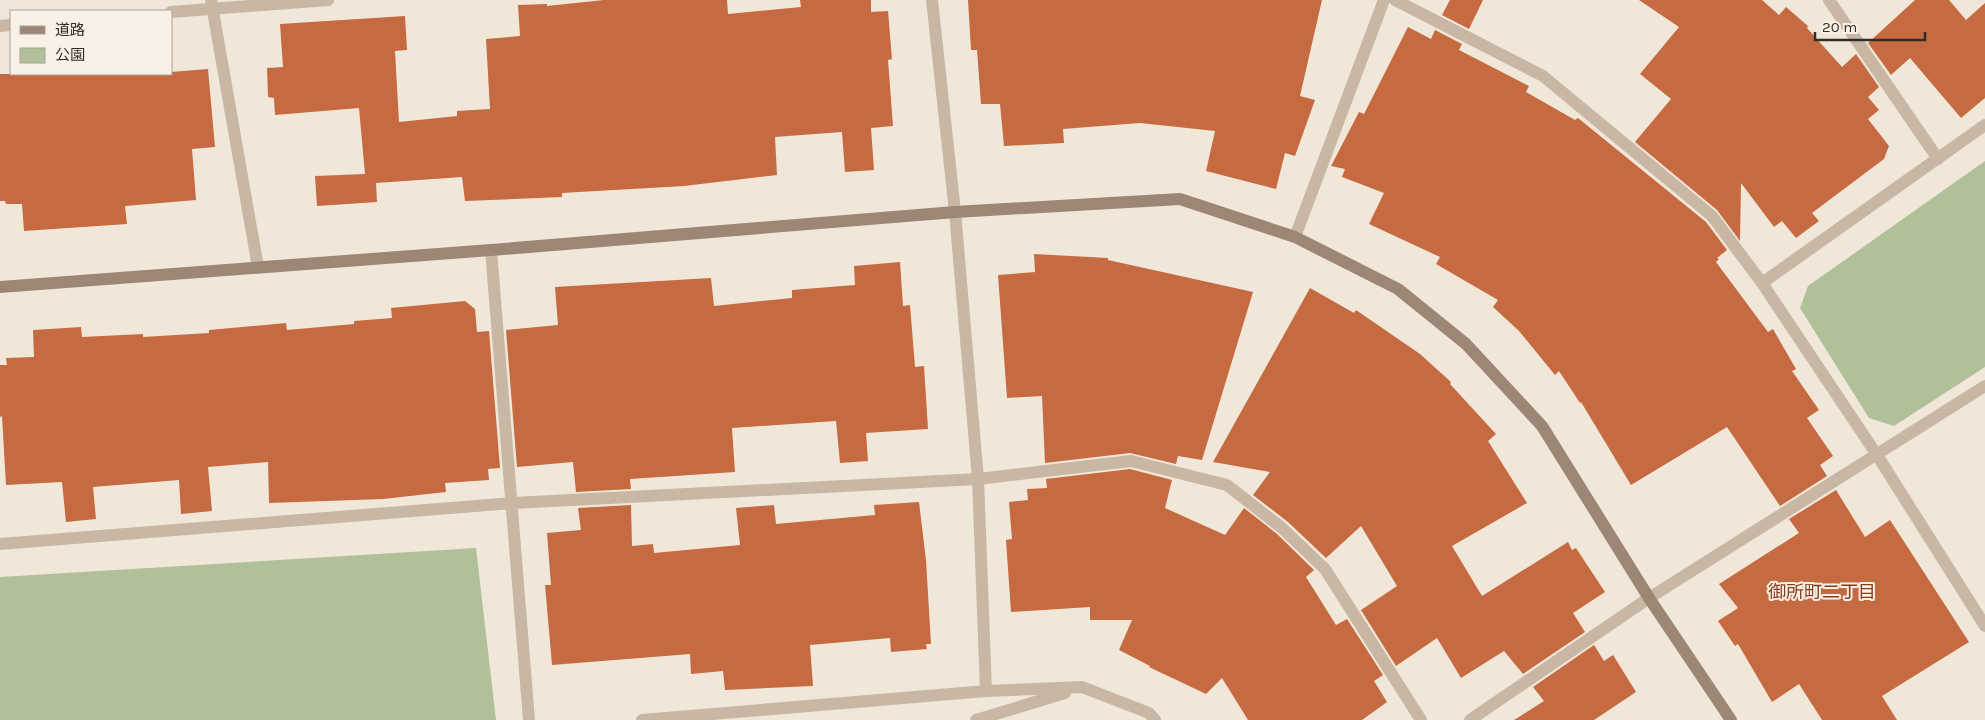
<svg xmlns="http://www.w3.org/2000/svg" width="1985" height="720" font-family="Karla,'Noto Sans JP',sans-serif">
<style>
.green{fill:#b0c099}
.building{fill:#c66a42}
.lines{fill:none;stroke-linecap:round;stroke-linejoin:round}
.street{stroke:#c9b7a5;stroke-width:12}
.secondary{stroke:#9c8676;stroke-width:12}
.labels{text-anchor:middle;dominant-baseline:central;stroke-width:4;stroke-linejoin:round;paint-order:stroke}
.neighbourhood-label{font-size:18px;fill:#833d1f;stroke:#f9f1e5}
</style>
<rect width="100%" height="100%" fill="#f1e7d9"/>
<path class="green" d="M1985,161V367L1894,426L1869,418L1800,308L1808,286Z
M476,548L496,720H0V577Z"/>
<path class="building" d="M604,0H727L728,14L801,7L800,0H871V12L888,11L892,59L888,60L893,126L871,128L874,170L845,172L842,132L775,137L777,175L684,186L562,193V197L465,201L462,177L376,183L377,202L317,206L315,176L365,174L359,108L275,115L274,98L268,97L267,68L283,67L280,24L405,16L407,50L395,51L399,122L457,116V111L490,109L486,39L520,36L518,5L547,4V6Z
M968,0H1322L1300,96L1315,100L1295,156L1285,153L1276,189L1206,171L1215,131L1140,123L1063,129L1064,143L1004,146L1000,104H981L977,50H971Z
M1450,0H1483L1469,29L1442,15Z
M1639,0H1762L1779,15L1786,7L1808,26L1807,28L1842,67L1856,54L1879,87L1868,97L1879,110L1868,119L1889,146L1884,159L1812,213L1819,221L1796,238L1782,221L1774,227L1741,183L1740,241L1717,210L1635,142L1671,99L1640,74L1679,27Z
M1915,0H1949L1966,20L1985,3V98L1961,118L1910,58L1891,75L1868,43Z
M1408,27L1431,39L1435,30L1462,44L1459,50L1529,86L1526,92L1575,120L1578,118L1706,222L1727,250L1717,258L1719,259L1716,262L1768,332L1773,329L1796,369L1792,371L1819,410L1807,418L1833,456L1820,465L1827,476L1780,506L1727,427L1631,485L1581,402L1580,403L1559,371L1555,375L1519,331L1493,307L1498,300L1436,264L1440,257L1369,224L1384,193L1342,177L1345,169L1331,166L1359,112L1364,114Z
M208,69L215,147L192,149L196,200L125,206L127,224L24,231L22,204H6L5,201H0V74H171V72Z
M1034,254L1108,258V260L1253,292L1202,460L1178,456L1176,464L1130,453L1045,463L1042,396L1007,398L998,275L1035,272Z
M900,262L903,306L910,305L915,367L924,366L928,429L866,433L868,461L840,463L836,421L732,428L735,472L630,479L631,489L576,492L573,462L517,467L506,330L558,325L555,287L711,278L714,306L792,298V290L855,285L854,266Z
M1310,288L1354,313L1356,310L1420,354L1451,382L1450,384L1496,434L1488,441L1527,503L1452,546L1482,596L1568,542L1572,550L1576,548L1605,592L1573,613L1585,632L1523,674L1504,651L1461,678L1437,638L1396,666L1361,610L1397,586L1361,526L1326,558L1288,522L1253,495L1270,472L1213,462Z
M465,301L475,309L477,332L489,331L500,468L488,469L489,480L445,483L446,492L383,499L269,503L268,462L208,467L212,511L181,514L179,480L93,487L96,519L66,522L62,482L6,485L2,416L0,417V365H7L6,358L34,357L33,330L81,327L82,337L143,334V337L209,333V330L286,323L287,330L354,324V321L392,318L391,308Z
M1130,469L1172,480L1165,508L1225,535L1244,508L1277,534L1314,570L1306,577L1336,625L1347,619L1383,675L1374,681L1387,702L1362,720H1248L1222,678L1206,694L1149,667L1150,666L1119,650L1132,620H1090V607L1011,612L1006,540L1012,539L1009,502L1028,500L1027,489L1047,488L1046,479Z
M1836,490L1865,537L1890,520L1969,642L1882,696L1897,720H1822L1799,684L1772,702L1738,644L1735,646L1718,621L1738,608L1719,584L1799,533L1789,519Z
M919,502L926,560L931,644H926L927,649L891,652L890,638L810,645L813,686L725,690L723,671L691,674L690,654L552,665L545,585H551L547,533L581,530L578,508L631,505L632,546L653,544L654,553L740,545L736,508L774,505L776,524L875,515L874,505Z
M1594,645L1604,661L1613,655L1636,692L1594,720H1514L1544,701L1533,687Z"/>
<g class="lines">
<path class="street" d="M211,0L258,267
M932,0L955,212L978,479L986,691
M1395,0L1543,76L1712,216L1762,283L1985,125
M1829,0L1938,159
M171,12L328,0
M0,26L11,25
M1295,237L1384,0
M491,250L529,720
M1762,283L1877,455L1985,626
M0,544L513,503L978,479L1131,461L1227,485L1282,528L1325,569L1421,720
M642,720L986,691L1082,687L1149,713L1155,720
M976,720L1065,693
M1470,720L1649,598L1985,386"/>
<path class="secondary" d="M0,287L491,250L955,212L1180,199L1295,237L1398,289L1466,344L1542,426L1649,598L1731,720"/>
</g>
<g class="labels">
<g class="neighbourhood-label">
<text x="1822" y="592">御所町二丁目</text>
</g>
</g>
<rect x="10" y="10" width="162" height="65" fill="#f9f1e5" stroke="#aaa299"/>
<rect x="20" y="26" width="25" height="8" fill="#9c8676" stroke="#aaa299"/>
<text x="55" y="35" font-size="15" fill="#342c26">道路</text>
<rect x="20" y="48" width="25" height="15" fill="#b0c099" stroke="#aaa299"/>
<text x="55" y="60" font-size="15" fill="#342c26">公園</text>
<path d="M1815 32v8h110v-8" fill="none" stroke="#342c26" stroke-width="2.5"/>
<text x="1822" y="32" font-size="15" fill="#342c26" stroke="#f9f1e5" stroke-width="4" paint-order="stroke">20 m</text>
</svg>
